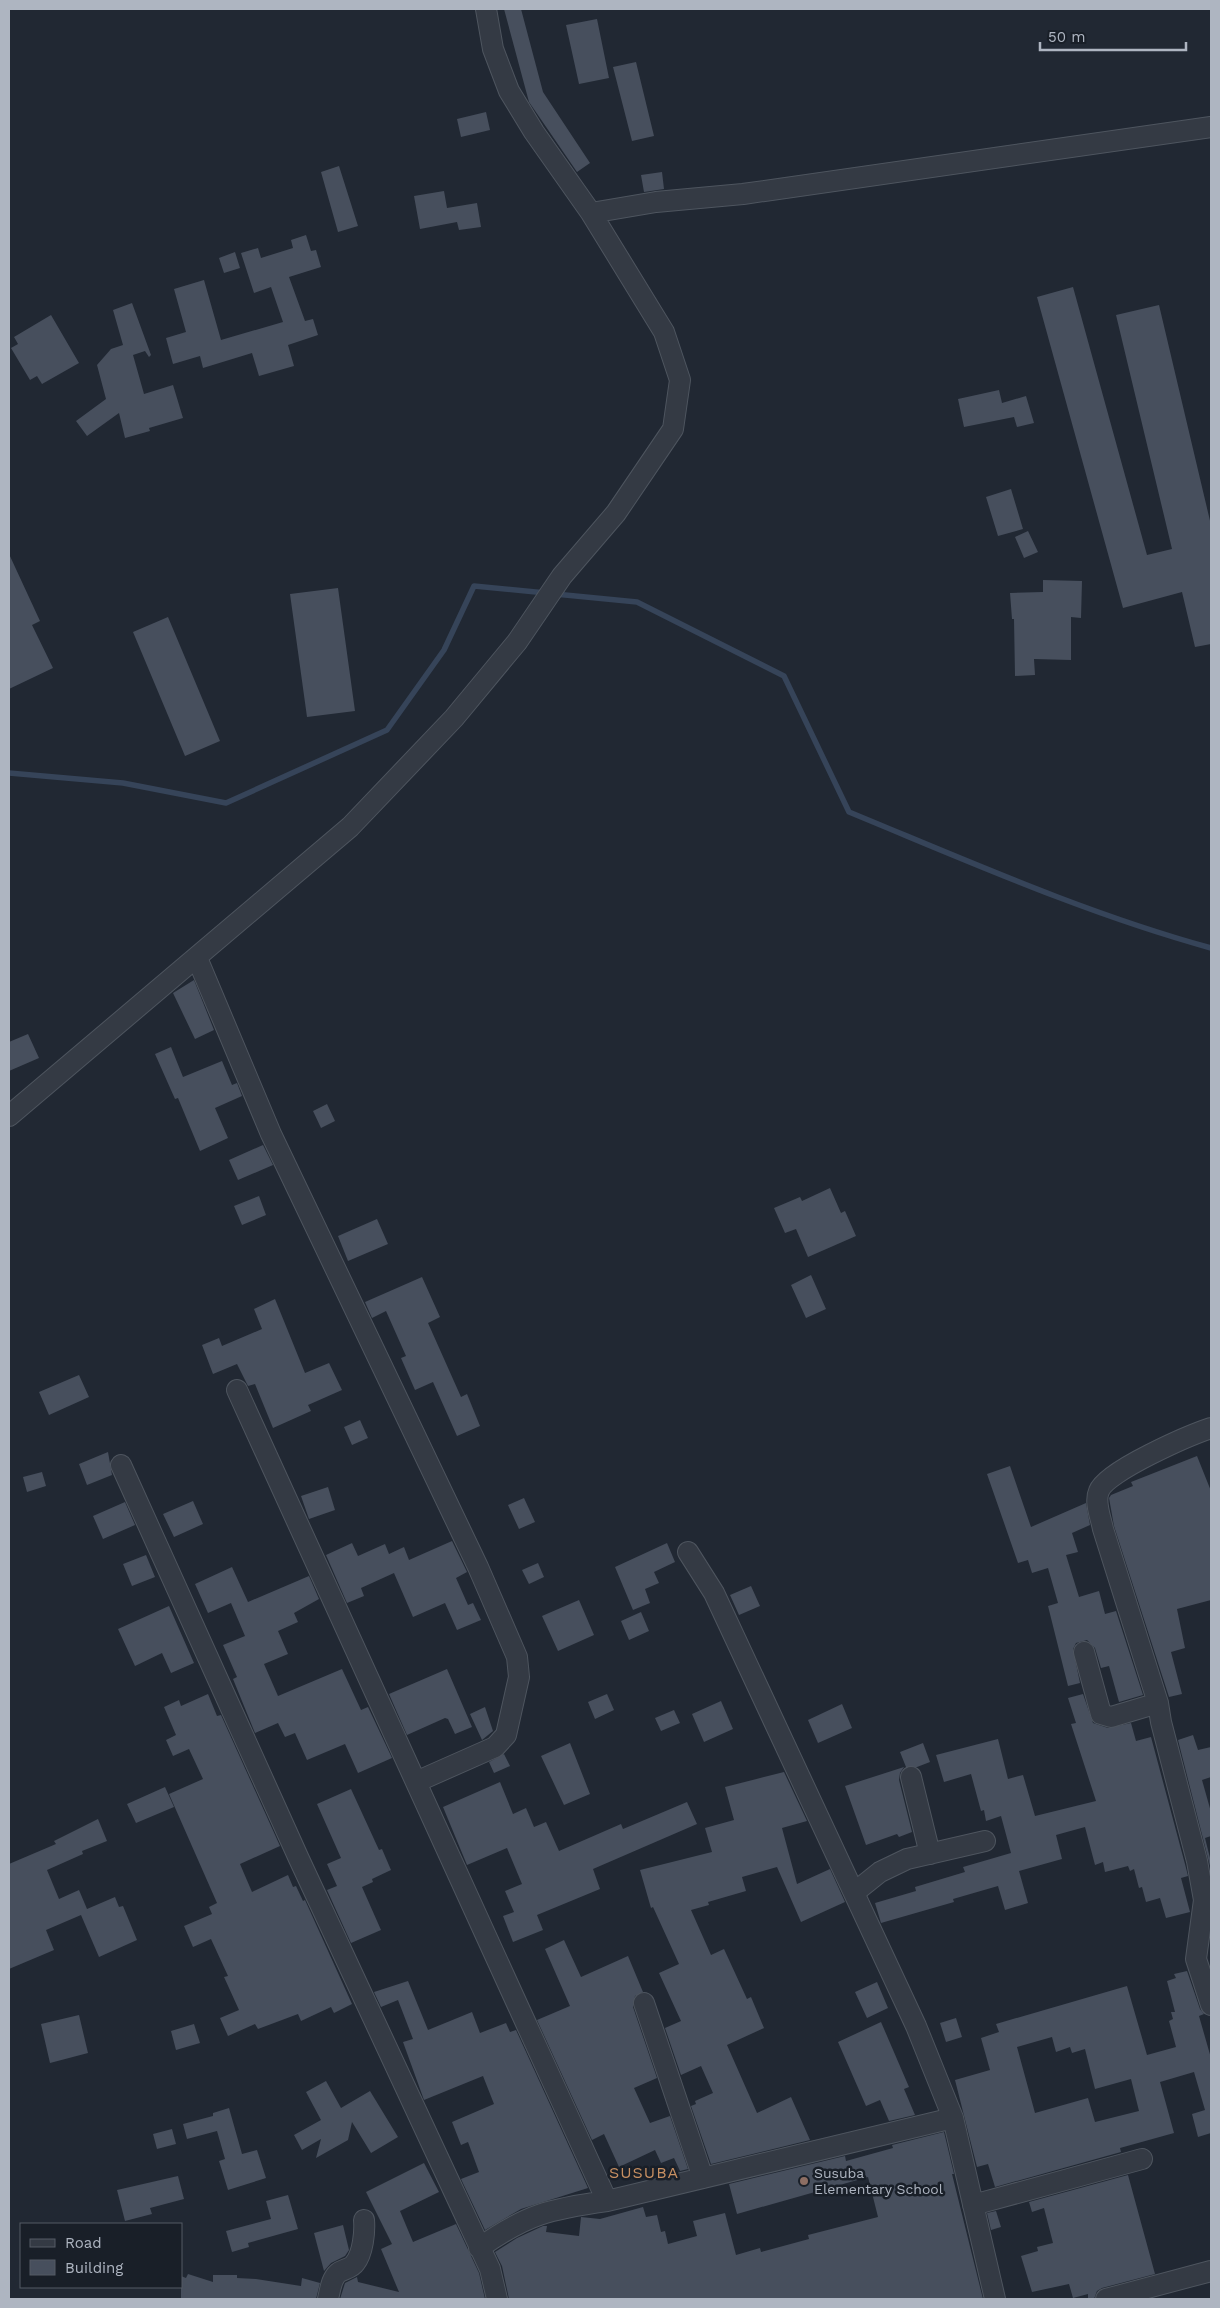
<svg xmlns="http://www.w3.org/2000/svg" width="1220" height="2308" font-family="'Work Sans',sans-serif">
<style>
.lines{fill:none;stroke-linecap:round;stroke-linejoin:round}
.stream{stroke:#364459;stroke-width:5.5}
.building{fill:#474f5d;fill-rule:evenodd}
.minor-casing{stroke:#4e555f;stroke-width:22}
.minor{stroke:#343a44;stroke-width:20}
.education-dot{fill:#8d6e63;stroke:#191f28;stroke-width:2}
.labels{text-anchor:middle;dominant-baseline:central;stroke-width:5;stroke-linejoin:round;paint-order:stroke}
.poi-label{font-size:14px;fill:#aeb5c1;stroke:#191f28;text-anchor:start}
.quarter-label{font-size:16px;letter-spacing:1px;fill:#c89062;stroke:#191f28}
</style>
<rect width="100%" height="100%" fill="#212833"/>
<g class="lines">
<path class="stream" d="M555,594L637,602L784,676L849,812C968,861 1087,914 1211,948
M9,773L123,783L226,803L387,730L444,650L474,586L546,593"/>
</g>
<path class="building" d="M504,9H521L543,92L590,163L577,172L529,102Z
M597,19L609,78L579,84L566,25Z
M636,62L654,136L632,141L613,67Z
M486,112L490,130L461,137L457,119Z
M339,166L358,226L338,232L321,172Z
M662,172L664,189L644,192L641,175Z
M444,191L447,208L477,203L481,227L459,230L457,222L420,229L414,196Z
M306,235L311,251L316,250L321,267L289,277L305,321L313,319L318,335L288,345L294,366L259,376L252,353L203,368L200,356L173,364L166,338L186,332L174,289L204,280L221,340L283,322L271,287L254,293L241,253L258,248L261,258L293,248L291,240Z
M235,252L240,268L224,273L219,258Z
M1073,287L1147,555L1172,549L1116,315L1159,305L1211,525V644L1195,647L1182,592L1123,608L1037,297Z
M132,303L151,355L149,357L145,351L133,355L144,394L173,385L183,418L149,428L150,431L125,438L119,413L87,436L76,421L106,399L97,365L111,349L123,345L113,310Z
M51,315L79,363L42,384L37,376L30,380L11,348L18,344L14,337Z
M999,390L1002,403L1026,396L1034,423L1017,427L1014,417L964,427L958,399Z
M1011,489L1023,529L998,536L986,497Z
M1028,531L1038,552L1024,558L1015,537Z
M9,554L40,621L32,625L53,668L9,689Z
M1043,580L1082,581L1081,618L1071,617V660L1034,659L1035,675L1015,676L1014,619H1012L1010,593L1043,592Z
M338,588L355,711L307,717L290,594Z
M168,617L220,741L185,756L133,632Z
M194,980L214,1030L195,1039L173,993Z
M28,1034L39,1058L9,1071V1042Z
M171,1047L183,1077L222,1061L232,1085L237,1083L242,1096L215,1108L228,1138L200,1151L178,1098L175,1099L155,1054Z
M327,1104L335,1121L321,1128L313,1111Z
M263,1145L273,1165L238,1180L229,1160Z
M830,1188L841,1213L845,1211L856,1236L808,1257L796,1229L785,1233L774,1208L800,1197L802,1201Z
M259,1196L266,1215L242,1225L234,1206Z
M377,1219L388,1244L348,1261L338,1236Z
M811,1275L826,1309L806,1318L791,1285Z
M422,1277L440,1317L428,1323L461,1397L467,1394L480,1426L457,1436L433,1382L415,1390L401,1358L406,1356L386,1311L372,1318L365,1302Z
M275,1299L305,1373L329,1363L342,1390L308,1405L311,1411L273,1428L255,1384L248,1386L237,1364L213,1374L202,1345L219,1338L222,1346L262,1329L254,1309Z
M79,1375L89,1397L49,1415L39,1392Z
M360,1420L368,1438L352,1445L344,1427Z
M108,1452L112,1475L87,1485L79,1464Z
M1197,1456L1211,1491V1600L1177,1609L1185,1648L1171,1652L1182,1694L1169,1697L1114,1526L1109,1498L1111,1495L1133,1486L1131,1482Z
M1010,1466L1031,1527L1086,1503L1090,1525L1072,1533L1078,1552L1066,1555L1079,1597L1099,1591L1105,1614L1116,1611L1143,1695L1119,1702L1109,1666L1101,1668L1095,1648L1087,1640L1076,1643L1073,1649L1080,1683L1068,1686L1048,1606L1058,1603L1048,1568L1032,1573L1028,1560L1018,1563L987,1474Z
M42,1472L46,1486L27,1492L23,1477Z
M328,1487L335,1510L309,1519L301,1496Z
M524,1498L535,1522L519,1529L508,1505Z
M193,1501L203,1524L174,1537L163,1514Z
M125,1502L135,1525L103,1539L93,1516Z
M452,1541L467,1572L456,1578L468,1605L473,1603L481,1620L457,1630L445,1603L413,1617L394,1573L361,1588L364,1596L347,1603L326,1555L352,1543L358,1556L385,1544L389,1554L404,1547L409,1560Z
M667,1543L675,1562L654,1572L659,1583L645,1589L650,1603L633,1610L615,1567Z
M146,1555L155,1577L132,1586L123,1564Z
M538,1563L544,1577L529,1584L522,1570Z
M232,1567L248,1602L309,1576L319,1599L294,1613L298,1622L278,1631L288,1654L264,1664L278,1696L342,1669L361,1710L368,1707L392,1758L358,1773L345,1744L307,1760L295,1733L285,1737L278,1723L255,1733L233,1679L237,1677L223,1645L245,1636L231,1603L208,1613L195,1584Z
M751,1586L760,1606L739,1615L730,1595Z
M579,1600L594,1635L558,1651L542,1616Z
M169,1606L194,1663L171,1673L162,1653L135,1666L118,1629Z
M641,1612L649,1631L629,1640L621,1621Z
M447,1669L472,1727L455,1734L448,1719L445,1718L407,1735L389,1694Z
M208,1694L217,1716L221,1715L280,1846L240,1864L252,1892L288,1875L293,1887L296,1886L303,1901L305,1900L352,2004L334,2013L331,2007L301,2021L298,2014L258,2029L255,2024L228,2036L220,2018L239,2010L224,1977L228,1976L211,1939L193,1947L184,1926L212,1914L209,1907L217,1903L169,1794L203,1779L189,1749L173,1756L166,1740L176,1735L164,1707L179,1700L181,1706Z
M607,1694L614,1710L595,1719L588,1702Z
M1083,1694L1093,1723L1108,1728L1131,1723L1136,1741L1151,1737L1185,1864L1188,1876L1181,1878L1190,1912L1166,1918L1160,1898L1146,1902L1142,1887L1139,1888L1134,1869L1130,1871L1128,1866L1105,1872L1103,1862L1095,1865L1085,1827L1056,1835L1062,1859L1019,1871L1028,1903L1005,1910L998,1886L953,1899L954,1902L881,1923L875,1903L916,1891L915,1887L965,1872L963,1867L1011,1853L1001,1816L986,1821L984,1810L981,1811L971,1774L944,1782L936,1755L998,1739L1008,1779L1023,1775L1035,1816L1096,1801L1071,1724L1076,1723L1068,1698Z
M721,1701L733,1729L704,1742L692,1714Z
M842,1704L852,1728L818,1743L808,1720Z
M485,1707L493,1731L482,1740L470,1714Z
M674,1710L680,1723L661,1731L655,1718Z
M1193,1735L1198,1750L1211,1747V1777L1202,1780L1211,1812V1836L1205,1838L1211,1862V1870L1178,1740Z
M570,1743L590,1794L564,1805L541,1756Z
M923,1743L930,1762L917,1767H906L900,1752Z
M504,1754L510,1766L494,1773L489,1762Z
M904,1767L900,1773L899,1780L912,1832L899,1837L897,1834L866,1845L845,1786Z
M784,1772L807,1821L782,1828L797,1884L830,1869L845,1902L801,1922L777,1867L742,1877L746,1891L708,1902L709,1905L691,1910L711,1955L724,1949L747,1999L751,1997L764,2028L727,2045L757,2113L791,2097L810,2140L711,2164L691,2106L696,2104L695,2101L713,2093L701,2066L681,2075L665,2028L681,2021L659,1973L679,1964L653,1907L651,1908L640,1870L712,1852L705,1828L734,1820L725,1787Z
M500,1782L513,1814L526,1808L534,1827L546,1822L559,1851L621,1824L623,1829L687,1802L697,1824L593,1869L600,1889L537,1915L543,1930L513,1942L503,1916L514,1912L505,1891L522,1884L507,1848L467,1865L443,1807Z
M165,1787L174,1807L136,1823L127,1804Z
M351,1789L379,1850L382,1849L391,1870L372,1879L373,1882L362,1887L381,1930L351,1943L327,1890L337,1886L327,1864L341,1858L317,1804Z
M98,1819L107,1841L82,1851L83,1854L47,1870L59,1899L79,1890L87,1909L115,1897L119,1907L123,1906L137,1940L99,1957L81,1915L46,1930L54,1950L9,1969V1864L56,1844L54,1841Z
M564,1940L581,1977L628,1956L643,1992L635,1996L633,2007L657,2078L634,2088L650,2123L670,2116L688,2169L680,2171L674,2158L661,2163L655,2150L619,2167L604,2134L592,2140L537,2020L570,2006L545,1949Z
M1187,1971L1200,2009L1204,2014L1199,2016L1211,2058V2133L1198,2137L1192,2114L1205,2110L1194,2072L1160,2082L1174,2133L1120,2148L1121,2152L995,2187L988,2164L977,2167L955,2080L990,2070L981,2038L999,2032L996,2024L1127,1986L1147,2055L1176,2047L1169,2021L1173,2019L1171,2012H1175L1167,1981L1176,1978L1174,1974ZM1052,2037L1056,2052L1070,2047L1072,2053L1085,2049L1095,2089L1131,2079L1139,2111L1095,2122L1088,2098L1035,2113L1017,2047Z
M408,1981L428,2030L472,2012L480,2033L506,2023L510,2032L516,2030L588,2188L521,2209L485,2230L461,2179L479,2172L468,2142L461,2145L452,2122L494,2104L483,2076L424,2100L403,2042L413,2039L398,2000L381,2007L374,1992Z
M877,1982L888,2008L867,2018L855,1992Z
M79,2015L88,2053L50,2063L41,2024Z
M956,2018L962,2037L946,2042L940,2023Z
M881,2022L909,2087L904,2089L915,2115L889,2121L880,2100L866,2106L838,2042Z
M194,2024L200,2043L176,2050L171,2031Z
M326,2081L341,2108L370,2091L398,2137L371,2153L352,2122L348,2140L316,2158L321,2139L302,2150L294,2135L321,2120L306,2092Z
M229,2108L242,2154L257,2150L266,2178L228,2190L219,2161L225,2159L217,2131L187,2139L183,2124L213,2116V2113Z
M172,2129L176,2144L157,2149L153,2134Z
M944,2132L954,2174H952L983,2299H509L502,2266L495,2252L517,2238L543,2226H547L546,2232L579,2236L581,2217L600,2219L643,2207L646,2217L657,2215L661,2232L665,2231L668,2244L697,2236L693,2221L725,2213L736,2255L760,2248L761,2252L809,2239L808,2235L878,2217L868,2177L737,2214L729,2184L845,2156L846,2161L893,2148L892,2145Z
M424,2163L439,2192L400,2211L413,2242L456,2224L479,2273L485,2299H340L345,2283L357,2277L358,2282L399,2292L381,2249L392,2244L366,2192Z
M1128,2175L1155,2274L1102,2288L1097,2291L1094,2299H1088V2294L1073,2298L1069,2284L1032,2292L1021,2256L1038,2251L1037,2247L1053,2243L1044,2208L1032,2212L1029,2202Z
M178,2176L184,2199L150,2208L152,2214L125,2221L117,2190Z
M288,2195L298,2229L248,2243L249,2247L232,2252L226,2231L271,2219L266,2201Z
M996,2211L1001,2227L991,2230L987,2213Z
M343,2225L349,2250L345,2256L331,2263L324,2271L314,2233Z
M188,2274L213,2282V2275H237V2278L256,2279L301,2286L302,2278L320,2283L316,2299H181V2276L186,2278Z"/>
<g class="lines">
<defs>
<path id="minor" d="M591,213L656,202L743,194L1211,127
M197,958L271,1134L478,1567L517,1657L519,1677L506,1735L495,1747L416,1782
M9,1116L350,827L454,718L517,642L562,576L616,513L673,429L680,380L664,332L591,213L534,132L509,91L493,49L486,9
M237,1390L607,2201
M1211,1428C1190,1435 1106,1471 1099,1491C1094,1502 1101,1518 1103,1529L1158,1703L1161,1722L1197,1861L1204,1900L1196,1959L1211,2005
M121,1465L299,1859L490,2269L497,2299
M688,1552L714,1593L916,2026L953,2118L995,2299
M1084,1652L1101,1714L1111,1717L1158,1703
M911,1777L930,1854
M855,1892L880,1872L907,1859L985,1841
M644,2003L703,2178
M973,2205L1142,2159
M479,2248C527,2214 550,2209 607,2201L953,2118
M328,2299C330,2291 331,2279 338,2273C343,2269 351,2269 355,2263C363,2253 365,2232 364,2220
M1106,2299L1211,2271"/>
</defs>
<use href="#minor" class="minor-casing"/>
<use href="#minor" class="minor"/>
</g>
<circle class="education-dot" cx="804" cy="2181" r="5"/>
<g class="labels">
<g class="poi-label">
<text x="814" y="2173">Susuba<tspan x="814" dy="16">Elementary School</tspan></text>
</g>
<g class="quarter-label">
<text x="644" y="2172">SUSUBA</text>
</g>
</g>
<rect width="1220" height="2308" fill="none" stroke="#aeb5c1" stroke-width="20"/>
<rect x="20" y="2223" width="162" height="65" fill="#191f28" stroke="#555b65"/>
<rect x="30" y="2239" width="25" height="8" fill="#343a44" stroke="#555b65"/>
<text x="65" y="2248" font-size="15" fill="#aeb5c1">Road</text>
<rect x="30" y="2260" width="25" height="15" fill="#474f5d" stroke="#555b65"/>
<text x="65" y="2273" font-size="15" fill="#aeb5c1">Building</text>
<path d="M1040 42v8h146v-8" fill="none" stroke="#aeb5c1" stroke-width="2.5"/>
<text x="1048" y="42" font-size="15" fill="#aeb5c1" stroke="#191f28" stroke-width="4" paint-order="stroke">50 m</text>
</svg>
